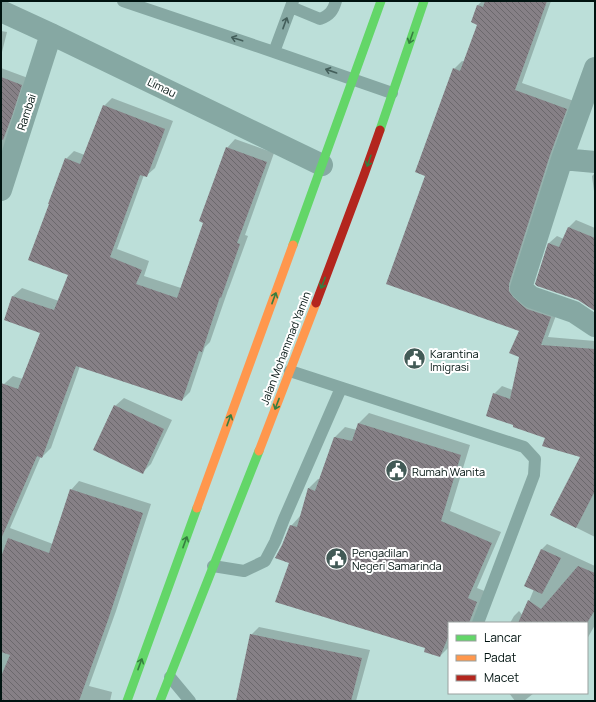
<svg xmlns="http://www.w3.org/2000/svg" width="596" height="702" font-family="Manrope,sans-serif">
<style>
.shadow{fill:#0003}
.building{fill:url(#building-back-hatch)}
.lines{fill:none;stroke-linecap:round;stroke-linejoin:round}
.lane{stroke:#86a8a3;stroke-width:12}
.street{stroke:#86a8a3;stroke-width:22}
.fast{stroke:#63d668;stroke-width:9}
.slow{stroke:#ff974d;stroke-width:9}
.jam{stroke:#b3261e;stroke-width:9}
.oneway{stroke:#435e5a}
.oneway2{stroke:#367e40}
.labels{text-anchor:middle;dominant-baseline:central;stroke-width:4;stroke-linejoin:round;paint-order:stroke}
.street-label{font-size:11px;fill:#001310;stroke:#fff}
.poi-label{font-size:11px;fill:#001310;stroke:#fff;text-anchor:start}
</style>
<defs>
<pattern id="building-back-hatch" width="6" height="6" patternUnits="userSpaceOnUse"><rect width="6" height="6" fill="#868086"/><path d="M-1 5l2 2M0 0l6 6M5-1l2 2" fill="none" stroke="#6b686c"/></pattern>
</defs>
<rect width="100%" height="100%" fill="#bcdfd9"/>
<path class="shadow" d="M482,1H551L522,83L574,101L516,276L558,310L548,337L595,341V537L551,515L582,456L546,437L494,394L502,386L513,390L520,357V330L426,175L454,69L462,61L465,62L478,24L477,6Z
M1,31L7,32L1,56Z
M1,68L28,78L1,155Z
M112,98L173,121L155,168L146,176L144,175L117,249L149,261L144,276L181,288L205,222L227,148L235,139L274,153L245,235L248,236L229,288L228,290L210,342L205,347L190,392L182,400L80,366L51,448L42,457L41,456L10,528L53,544L71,490L79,481L151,504L116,611L89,686L112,692L110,701H1V393L4,384L13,376L23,379L41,332L5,320L13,296L22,288L59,301L69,275L66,159L74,151L85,155L104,106Z
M595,173V199L592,176Z
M576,220L595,228V310L581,301L536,284L549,243L557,236L564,239L569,227Z
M124,398L172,420L151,464L143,472L115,406Z
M369,413L470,445L450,511L501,532L477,588L487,592L475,623H449V647L440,656L290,562L283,545L291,526L301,515L308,489L318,479H320L335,437L345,427L357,430L359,423Z
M547,544L595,566V625L587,639V623H510L514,616L519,611L523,616L534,589L542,549Z
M259,627L370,650L356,701H237L251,635Z
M509,693H534L524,701H515Z"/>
<path class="building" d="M485,1H547L515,90L567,109L550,155L509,284V291L513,297L523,306L527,309L551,317L541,345L595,349V491L576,528L550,515L580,457L542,446L545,438L513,427V425L486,416L493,393L510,399L519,357L509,353L519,331L386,284L425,176L415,172L453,68L460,71L477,25L471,22L477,5L483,7Z
M1,77L22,85L12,116L3,140L1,139Z
M103,105L165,129L147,177L140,175L110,257L142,270L136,284L177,298L203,223L199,221L226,147L267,162L237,243L240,244L221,298L220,297L202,352L199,351L182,401L76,366L42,458L37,456L1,539V383L18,389L40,333L4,320L12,296L54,310L68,275L28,260L49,204H48L65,158L80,164Z
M568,227L595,238V311L578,300L537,286L535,284L548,243L559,247Z
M114,405L164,429L143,474L93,450Z
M358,423L461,455L441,521L492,543L468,598L477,602L469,623H449V635L440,657L424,652L425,648L275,602L289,563L275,558L282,545L290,525L297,527L308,488L315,491L334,437L352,441Z
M70,489L143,513L108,620L79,701H1V676L10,655L1,652V557L8,538L49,553Z
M541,549L561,558L542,594L524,586Z
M578,566L595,573V610L587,623H518L528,600L541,609Z
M250,634L362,658L351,701H236Z"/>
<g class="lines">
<path class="lane" d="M123,1L274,52
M293,1L274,52L392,93
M291,7L320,19C330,15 333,11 336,1
M290,371L524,447L535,459L534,475L478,623
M213,566L244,571L265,561L275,542L284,519L341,388
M170,677L190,701"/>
<path class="street" d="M1,11L51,34L322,165
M595,68L562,159L521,288L531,297L574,312L595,326
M562,159L595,162
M1,190L51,34"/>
<path class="fast" d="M380,130L424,1
M293,245L381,1
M127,701L197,508
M160,701L259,451"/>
<path class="slow" d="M259,451L316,303
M197,508L293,245"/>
<path class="jam" d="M316,303L364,175L380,130"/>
</g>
<defs><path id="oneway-shaft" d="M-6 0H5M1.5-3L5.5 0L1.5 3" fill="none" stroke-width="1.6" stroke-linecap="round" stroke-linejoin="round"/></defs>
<g class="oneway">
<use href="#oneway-shaft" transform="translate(285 23) rotate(-70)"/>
<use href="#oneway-shaft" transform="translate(237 39) rotate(-162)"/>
<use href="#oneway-shaft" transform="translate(331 71) rotate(-161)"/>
</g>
<g class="oneway2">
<use href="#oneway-shaft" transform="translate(411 38) rotate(109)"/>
<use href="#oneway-shaft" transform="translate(369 161) rotate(109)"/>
<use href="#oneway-shaft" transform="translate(323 283) rotate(111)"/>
<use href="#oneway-shaft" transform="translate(274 298) rotate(-70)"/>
<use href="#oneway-shaft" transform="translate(277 404) rotate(111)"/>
<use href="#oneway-shaft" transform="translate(229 420) rotate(-70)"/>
<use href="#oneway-shaft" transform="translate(185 542) rotate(-70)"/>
<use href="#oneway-shaft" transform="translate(140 664) rotate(-70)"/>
</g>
<defs>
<symbol id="civic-disc" viewBox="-11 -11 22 22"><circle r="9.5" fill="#425a56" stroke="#fff"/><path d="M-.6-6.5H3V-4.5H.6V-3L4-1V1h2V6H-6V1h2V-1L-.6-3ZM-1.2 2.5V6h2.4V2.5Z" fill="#fff"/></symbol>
</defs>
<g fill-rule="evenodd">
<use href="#civic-disc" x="402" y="346" width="25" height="25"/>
<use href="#civic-disc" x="384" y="458" width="25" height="25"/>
<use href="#civic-disc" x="324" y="546" width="25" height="25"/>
</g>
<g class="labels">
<g class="street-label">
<text transform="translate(162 87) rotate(26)">Limau</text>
<text transform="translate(26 112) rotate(-72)">Rambai</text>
<text transform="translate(285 348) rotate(-69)">Jalan Mohammad Yamin</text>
</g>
<g class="poi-label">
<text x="430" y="353">Karantina<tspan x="430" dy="13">Imigrasi</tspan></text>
<text x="412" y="471">Rumah Wanita</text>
<text x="352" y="552">Pengadilan<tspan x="352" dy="13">Negeri Samarinda</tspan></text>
</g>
</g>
<rect width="596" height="702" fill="none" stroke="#001310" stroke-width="4"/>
<rect x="448" y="622" width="140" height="72" fill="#ffffff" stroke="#99a19f"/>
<rect x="456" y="635" width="20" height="6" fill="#63d668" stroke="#99a19f"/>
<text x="484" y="642" font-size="12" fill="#001310">Lancar</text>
<rect x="456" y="655" width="20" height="6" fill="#ff974d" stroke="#99a19f"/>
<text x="484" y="662" font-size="12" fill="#001310">Padat</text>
<rect x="456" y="675" width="20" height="6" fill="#b3261e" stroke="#99a19f"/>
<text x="484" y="682" font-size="12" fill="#001310">Macet</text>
</svg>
